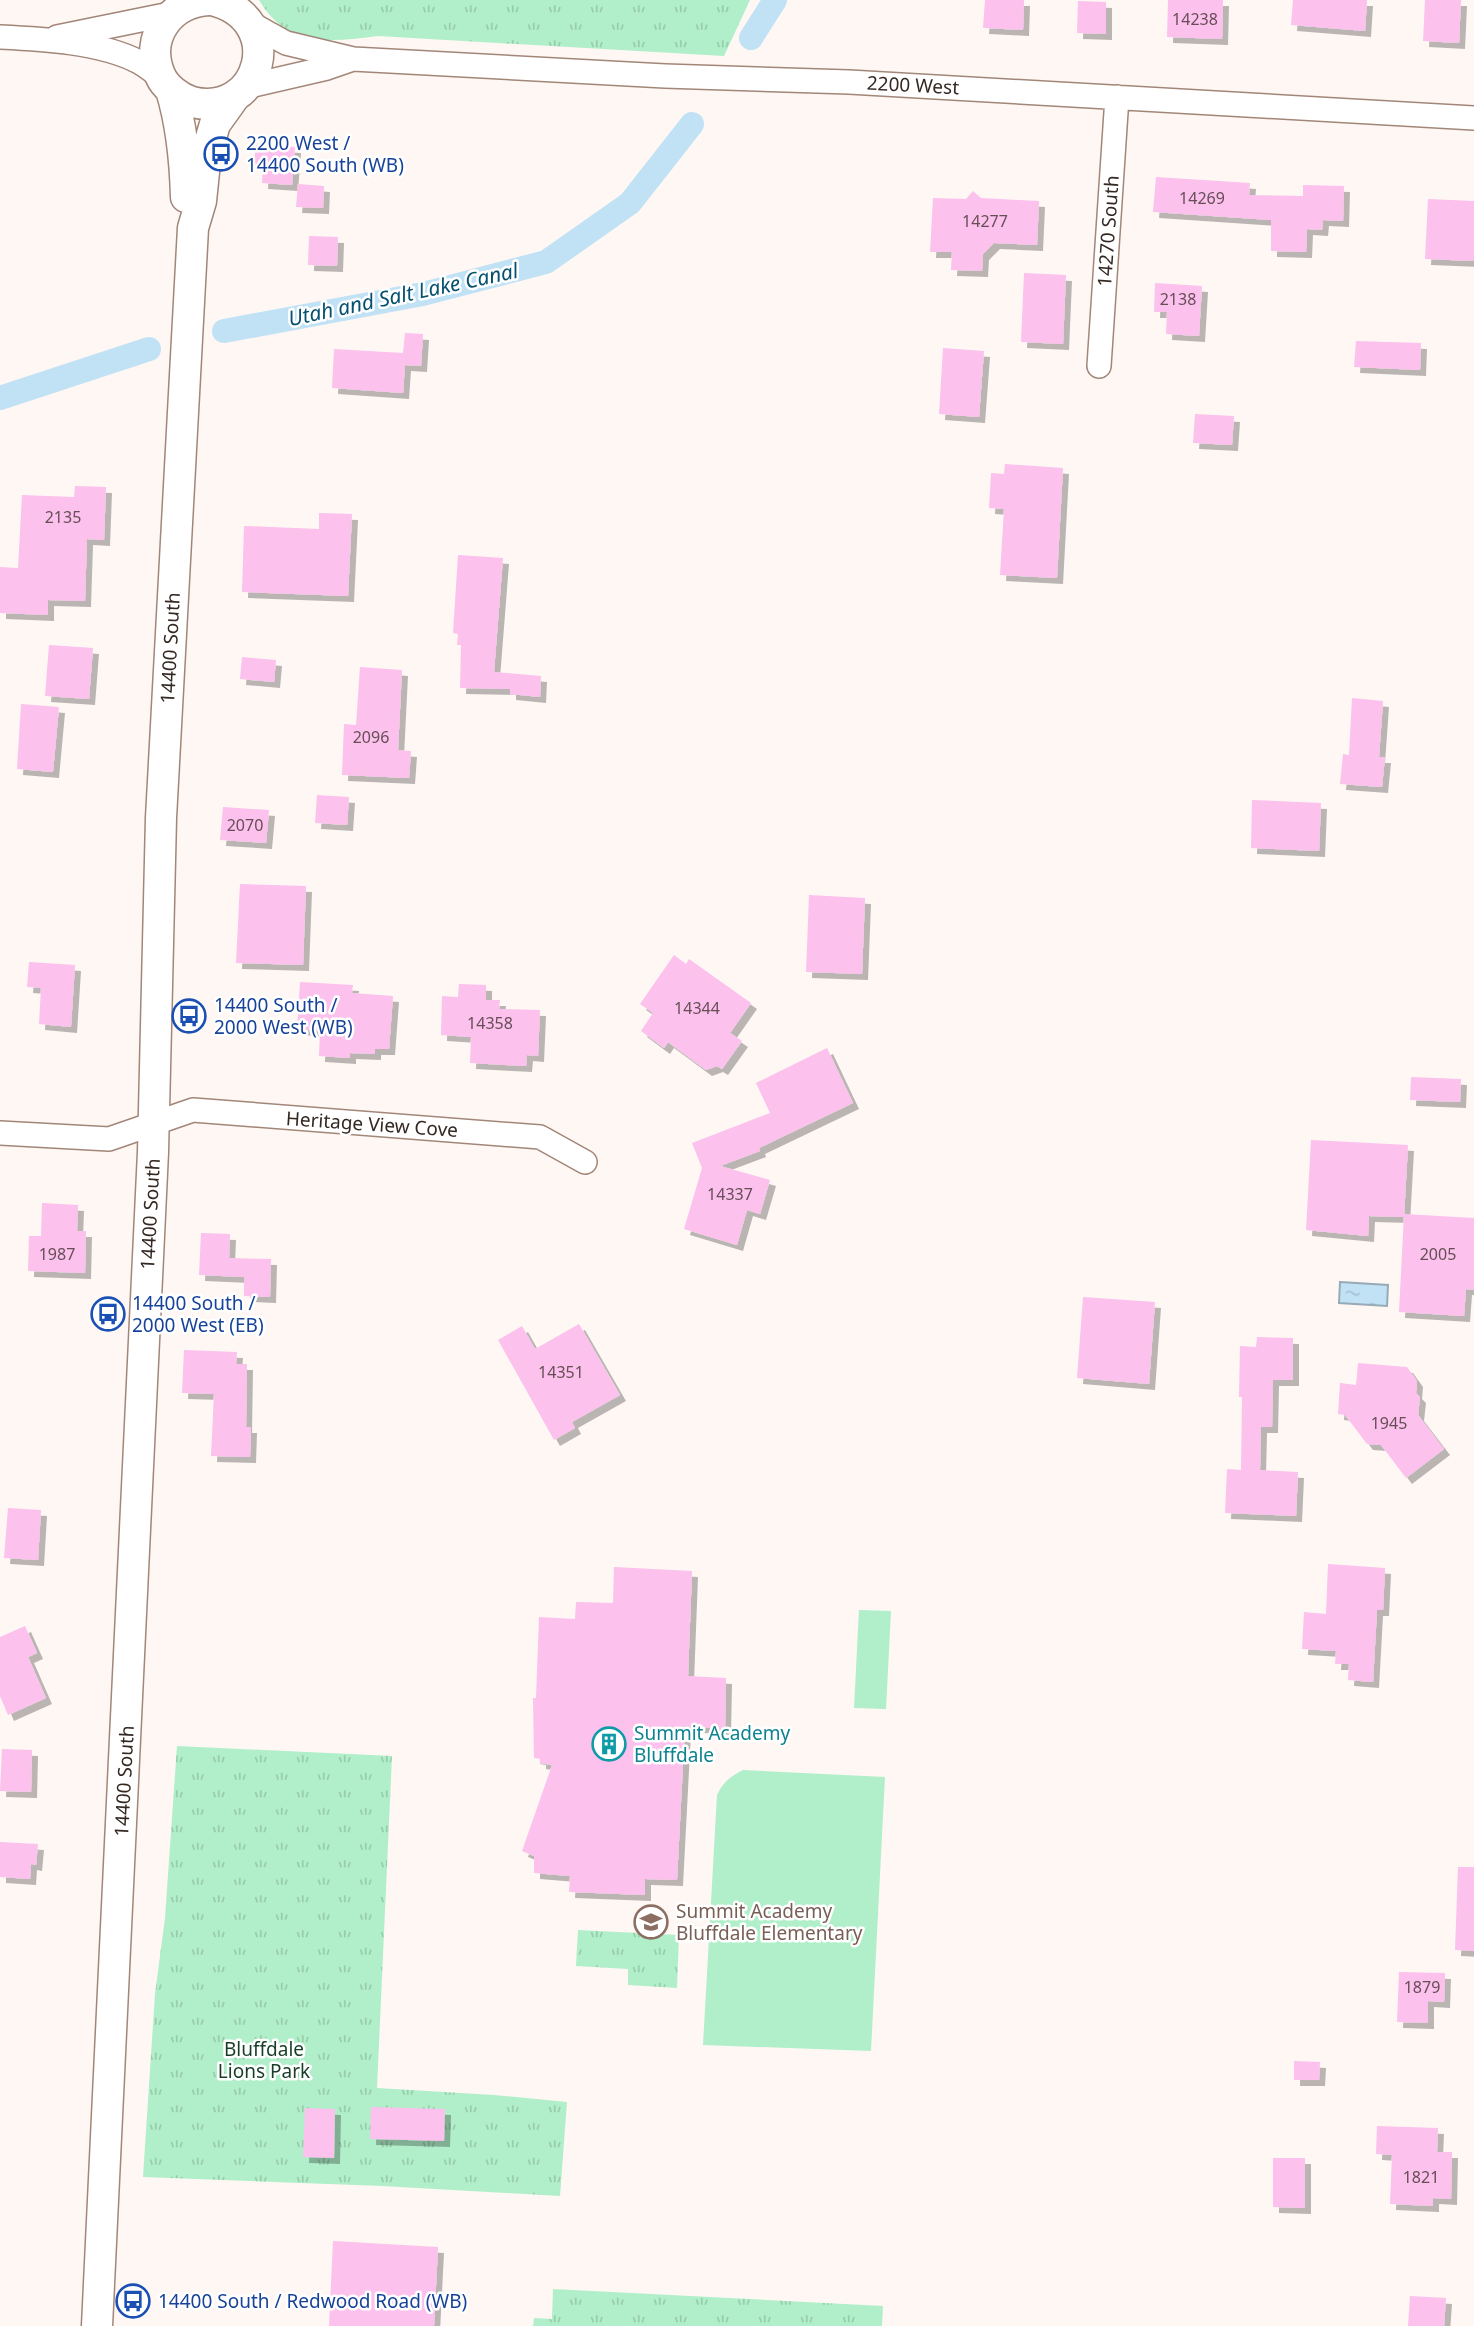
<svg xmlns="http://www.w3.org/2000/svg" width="1474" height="2326" font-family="'Noto Sans',sans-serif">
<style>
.grass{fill:url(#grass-tufts)}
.garden{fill:#b0efc9}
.water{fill:url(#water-ripples);stroke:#97aab6;stroke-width:2}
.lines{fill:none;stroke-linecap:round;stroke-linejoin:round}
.canal{stroke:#c1e2f5;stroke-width:24}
.building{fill:#fcc1ed;filter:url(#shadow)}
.minor-casing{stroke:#a28678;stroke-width:26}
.major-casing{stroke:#a28678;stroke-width:33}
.minor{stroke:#fff;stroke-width:23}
.major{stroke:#fff;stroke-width:30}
.labels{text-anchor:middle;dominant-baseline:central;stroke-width:5;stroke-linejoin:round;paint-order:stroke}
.number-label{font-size:16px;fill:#664e56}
.street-label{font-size:19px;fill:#342823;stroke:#fff}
.transit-label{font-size:19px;fill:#164399;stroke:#fff;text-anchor:start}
.culture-label{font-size:19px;fill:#0d838f;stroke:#fff;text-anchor:start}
.education-label{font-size:19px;fill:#785e54;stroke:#fff;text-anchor:start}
.park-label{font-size:19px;fill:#183d29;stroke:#fff}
.water-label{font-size:21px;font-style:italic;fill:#05506f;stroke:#fff}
</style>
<defs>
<pattern id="grass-tufts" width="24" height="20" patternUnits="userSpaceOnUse" patternTransform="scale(1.75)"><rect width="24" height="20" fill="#b0efc9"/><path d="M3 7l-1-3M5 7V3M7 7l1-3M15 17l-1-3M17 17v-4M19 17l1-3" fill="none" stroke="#98cdac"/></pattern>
<pattern id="water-ripples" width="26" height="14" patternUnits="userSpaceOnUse" patternTransform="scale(1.75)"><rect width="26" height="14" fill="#c1e2f5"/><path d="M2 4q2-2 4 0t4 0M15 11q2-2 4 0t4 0" fill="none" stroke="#a6c2d2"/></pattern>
<filter id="shadow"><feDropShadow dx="6" dy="6" stdDeviation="0" flood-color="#0004"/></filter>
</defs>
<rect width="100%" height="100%" fill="#fef7f4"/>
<path class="grass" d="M259,0H750L724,56L378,36C331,42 287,48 259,0Z
M177,1746L392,1756L377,2088L494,2095L567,2102L560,2196L382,2186L143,2177L155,1994L165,1918Z
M578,1930L679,1935L677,1988L628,1985V1969L576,1966Z
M553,2289L883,2306L882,2326H533L534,2318L552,2319Z"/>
<path class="garden" d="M859,1610L891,1611L886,1709L854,1708Z
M743,1770L885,1777L871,2051L703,2045L717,1795C723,1782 731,1776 743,1770Z"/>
<path class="water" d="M1340,1282L1388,1285L1387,1306L1339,1303Z"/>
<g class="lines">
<path class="canal" d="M751,38L775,0
M224,331L423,294L546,262L630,203L692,124
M0,398L149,349"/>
</g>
<path class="building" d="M985,0H1024L1023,30L983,28Z
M1168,0H1223L1222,39L1167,37Z
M1293,0H1367L1365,31L1291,25Z
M1425,0H1461L1459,43L1423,41Z
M1078,1L1106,2V34L1077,33Z
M256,145L295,147L292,185L262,183L263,165L254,164Z
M1156,177L1250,183L1249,195L1303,196V185L1344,186L1343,221L1323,220L1322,230L1307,229L1306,252L1271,251V220L1153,212Z
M298,184L324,186L323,208L296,207Z
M973,191L981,198L1039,201L1037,245L994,243L983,254L982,271L951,270L952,252H930L933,198L966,199Z
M1428,199L1474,201V261L1425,259Z
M309,236L338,237L337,266L308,265Z
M1024,273L1066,275L1063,344L1021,342Z
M1155,283L1202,286L1199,336L1166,334L1167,312H1154Z
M405,333L423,334L421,366L405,365L403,393L332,388L334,349L403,353Z
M1356,341L1421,343L1420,370L1354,367Z
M943,348L984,351L979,417L939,414Z
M1195,414L1234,416L1232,445L1193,443Z
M1005,464L1063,468L1057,578L1000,575L1004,509L989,508L991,473L1004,474Z
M75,486L106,487L104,540L87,539L85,601L48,600V615L0,613V567L18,568L22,495L74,497Z
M319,513L352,514L348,596L242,592L244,526L319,529Z
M458,555L503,558L494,672L541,676L540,697L510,694V689L460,688L461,645H457L458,634L453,633Z
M49,645L93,648L89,699L45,696Z
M242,657L276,660L274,682L240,679Z
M360,667L402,670L398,750L411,751L409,778L342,775L344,724L356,725Z
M1352,698L1383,701L1379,757H1385L1382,787L1340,784L1343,754L1349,755Z
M21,704L59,707L53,772L17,769Z
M317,795L349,797L347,825L315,823Z
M1252,800L1321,803L1319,851L1251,848Z
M223,807L269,810L266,843L220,840Z
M240,884L306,886L303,965L236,963Z
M809,895L865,898L862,974L806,972Z
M674,955L686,964L689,959L751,1003L730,1033L742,1041L722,1069L717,1066L706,1070L668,1042L664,1048L641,1031L653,1013L640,1004Z
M29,962L75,965L71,1027L39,1024L41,988L27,987Z
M300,982L353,985L352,993L393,996L389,1049H375V1054L350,1053V1058L319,1056L320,1031L297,1029Z
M459,984L486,985V1000H500L499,1009L540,1010L538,1056L527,1055L526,1066L470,1063L471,1037L441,1035L442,996L458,997Z
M827,1048L853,1103L759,1148L760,1151L720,1166L770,1180L760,1214L747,1210L737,1245L684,1229L702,1168L692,1143L770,1113L756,1083Z
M1411,1077L1461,1079L1460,1102L1410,1100Z
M1311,1140L1408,1145L1404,1217L1369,1216L1368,1236L1306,1230Z
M42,1203L78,1205L77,1231H86L85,1273L28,1271L29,1236H41Z
M1404,1214L1474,1218V1290L1466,1289L1464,1316L1399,1312Z
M201,1233L230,1234L229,1258L271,1259L270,1297L244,1296V1277L199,1275Z
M1083,1297L1155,1302L1149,1384L1077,1378Z
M579,1324L620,1395L572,1422L575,1428L554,1440L498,1340L522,1326L535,1349Z
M1257,1337L1293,1338V1380H1273L1272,1427H1261L1260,1470L1298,1472L1296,1516L1225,1513L1227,1469L1241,1470L1242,1397H1239L1240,1346L1256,1347Z
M184,1350L237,1352L236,1364H247L246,1427H251L250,1457L211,1456L214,1394L182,1393Z
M1358,1363L1407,1367L1417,1381L1416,1393L1420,1397L1418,1415L1444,1449L1406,1478L1381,1445L1367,1444L1345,1415L1338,1414L1340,1383L1356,1385Z
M8,1508L41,1510L38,1560L4,1558Z
M1328,1564L1385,1568L1383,1610H1377L1373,1682L1348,1680L1349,1664H1335L1336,1651L1302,1649L1304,1612L1326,1614Z
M614,1567L692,1571L688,1676L726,1678L725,1729L685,1726L677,1880L645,1879V1895L569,1892L570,1876L534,1873V1856L522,1851L552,1765L540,1763V1759L534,1758L533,1698H536L539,1617L575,1619L576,1602L613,1603Z
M25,1626L37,1653L28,1657L46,1698L8,1715L0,1696V1637Z
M2,1749L32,1750L31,1792L0,1791Z
M0,1842L38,1844L36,1865L31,1864L30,1879L0,1877Z
M1458,1867H1474V1951L1455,1950Z
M1399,1972L1445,1973L1444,2002L1428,2001V2023L1397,2022Z
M1294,2061L1320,2062L1319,2080H1294Z
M371,2107L445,2109L444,2141L370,2139Z
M305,2108L335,2109L334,2158L303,2157Z
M1377,2126L1438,2128L1437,2152H1452L1451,2199L1433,2198V2206L1390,2204L1392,2155L1376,2154Z
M1273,2158H1305V2208L1273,2207Z
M333,2241L438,2247L434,2326H329Z
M1410,2296L1446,2298L1444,2326H1408Z"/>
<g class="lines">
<defs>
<path id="minor" d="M250,23L286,43L353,59L665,76L849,82L1474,118
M0,37C42,39 101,42 139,62C146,66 154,72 161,78
M57,37L170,14
M245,87L327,68L353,59
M1099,366L1117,97
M0,1133L109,1139L193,1110L540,1137L585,1162"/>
<path id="major" d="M209,0C170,2 144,37 160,75C165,87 179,98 192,102C261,119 289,19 212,0
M171,90C182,126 185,160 186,197
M97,2326L153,1152L161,818L193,228L201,201L205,162L210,141L215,124L235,96"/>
</defs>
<use href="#minor" class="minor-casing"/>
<use href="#major" class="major-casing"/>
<use href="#minor" class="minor"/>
<use href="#major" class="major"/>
</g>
<defs>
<symbol id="bus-ring" viewBox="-11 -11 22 22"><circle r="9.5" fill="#fff" stroke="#1a4fb4" stroke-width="1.5"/><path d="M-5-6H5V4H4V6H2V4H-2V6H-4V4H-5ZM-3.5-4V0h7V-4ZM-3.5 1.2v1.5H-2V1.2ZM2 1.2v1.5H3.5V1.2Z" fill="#1a4fb4"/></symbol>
<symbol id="building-ring" viewBox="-11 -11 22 22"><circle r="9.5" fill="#fff" stroke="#0f9aa8" stroke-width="1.5"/><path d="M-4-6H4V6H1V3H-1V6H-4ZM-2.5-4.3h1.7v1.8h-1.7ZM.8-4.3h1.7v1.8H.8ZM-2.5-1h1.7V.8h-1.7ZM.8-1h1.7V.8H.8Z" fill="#0f9aa8"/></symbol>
<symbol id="school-ring" viewBox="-11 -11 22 22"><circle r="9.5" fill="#fff" stroke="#8d6e63" stroke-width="1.5"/><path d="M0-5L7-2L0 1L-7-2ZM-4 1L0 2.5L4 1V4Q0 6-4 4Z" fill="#8d6e63"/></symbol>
</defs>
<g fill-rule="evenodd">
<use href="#bus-ring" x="202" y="135" width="38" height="38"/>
<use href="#bus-ring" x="170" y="997" width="38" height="38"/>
<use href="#bus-ring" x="89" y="1295" width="38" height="38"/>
<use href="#building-ring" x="590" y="1725" width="38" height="38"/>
<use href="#school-ring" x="632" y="1903" width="38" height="38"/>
<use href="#bus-ring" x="114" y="2282" width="38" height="38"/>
</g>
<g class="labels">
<g class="number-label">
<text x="1195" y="19">14238</text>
<text x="1202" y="198">14269</text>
<text x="985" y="221">14277</text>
<text x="1178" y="299">2138</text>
<text x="63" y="517">2135</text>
<text x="371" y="737">2096</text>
<text x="245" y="825">2070</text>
<text x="697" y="1008">14344</text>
<text x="490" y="1023">14358</text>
<text x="730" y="1194">14337</text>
<text x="57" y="1254">1987</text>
<text x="1438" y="1254">2005</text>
<text x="561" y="1372">14351</text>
<text x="1389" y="1423">1945</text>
<text x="1422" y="1987">1879</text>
<text x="1421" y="2177">1821</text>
</g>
<g class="street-label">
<text transform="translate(913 85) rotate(3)">2200 West</text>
<text transform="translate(1108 231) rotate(-86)">14270 South</text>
<text transform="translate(170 648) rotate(-87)">14400 South</text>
<text transform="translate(372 1124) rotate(4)">Heritage View Cove</text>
<text transform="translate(150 1214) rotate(-87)">14400 South</text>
<text transform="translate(124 1781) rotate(-87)">14400 South</text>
</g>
<g class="transit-label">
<text x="246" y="143">2200 West /<tspan x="246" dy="22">14400 South (WB)</tspan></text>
<text x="214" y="1005">14400 South /<tspan x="214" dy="22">2000 West (WB)</tspan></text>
<text x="132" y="1303">14400 South /<tspan x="132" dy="22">2000 West (EB)</tspan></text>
<text x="158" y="2301">14400 South / Redwood Road (WB)</text>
</g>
<g class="culture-label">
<text x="634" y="1733">Summit Academy<tspan x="634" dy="22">Bluffdale</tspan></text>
</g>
<g class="education-label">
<text x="676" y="1911">Summit Academy<tspan x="676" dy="22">Bluffdale Elementary</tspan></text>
</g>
<g class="park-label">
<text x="264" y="2049">Bluffdale<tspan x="264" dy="22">Lions Park</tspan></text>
</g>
<g class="water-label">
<text transform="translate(403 294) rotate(-12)">Utah and Salt Lake Canal</text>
</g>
</g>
</svg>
